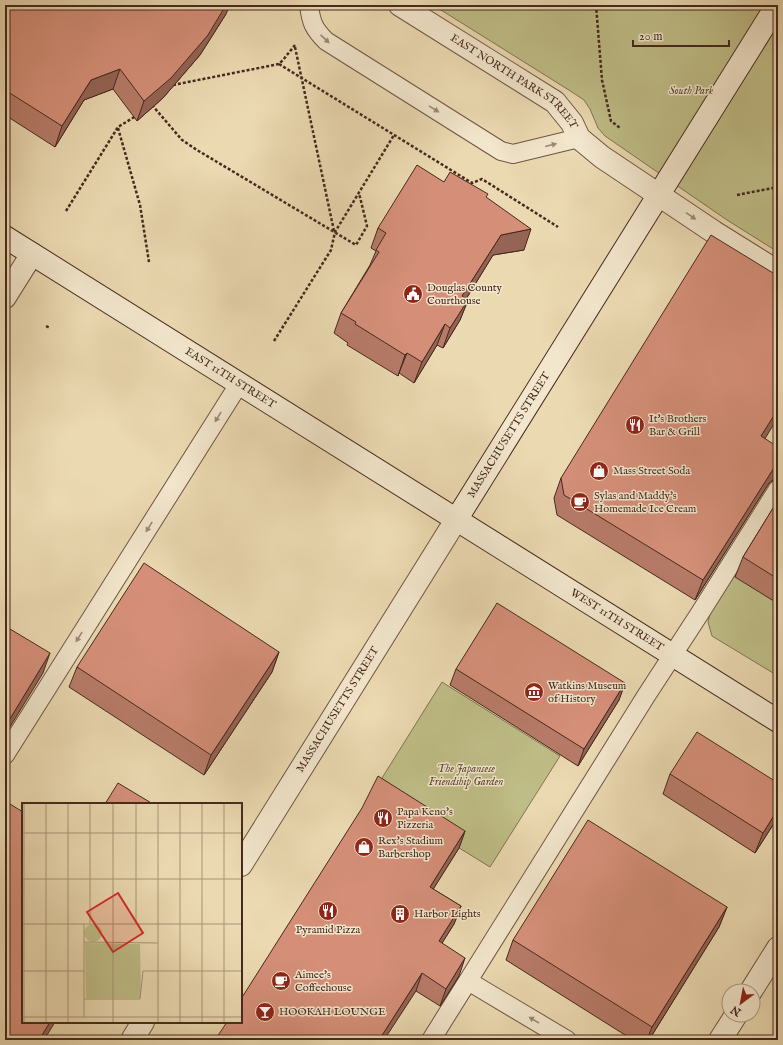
<svg xmlns="http://www.w3.org/2000/svg" width="783" height="1045" font-family="'IM FELL English',serif">
<style>
.green{fill:#bfbd87;stroke:#827352}
.lines{fill:none;stroke-linecap:round;stroke-linejoin:round}
.service-casing{stroke:#6f5543;stroke-width:20}
.minor-casing{stroke:#6f5543;stroke-width:24}
.tertiary-casing{stroke:#6f5543;stroke-width:24}
.secondary-casing{stroke:#46291e;stroke-width:24}
.path{stroke:#46291e;stroke-width:2.5;stroke-dasharray:3 2;stroke-linecap:butt}
.service{stroke:#f2e6cc;stroke-width:18}
.minor{stroke:#f2e6cc;stroke-width:22}
.tertiary{stroke:#f2e6cc;stroke-width:22}
.secondary{stroke:#f2e6cc;stroke-width:22}
.wall{fill:#b77b68;stroke:#46291e}
.shaded-wall{fill:#956455;stroke:#46291e}
.building{fill:#d58f79;stroke:#46291e}
.oneway{fill:#9c8875}
.labels{text-anchor:middle;dominant-baseline:central;stroke-width:3;stroke-linejoin:round;paint-order:stroke}
.street-label{font-size:11px;fill:#46291e;stroke:#f2e6cc}
.park-label{font-size:11px;font-style:italic;fill:#5e4733;stroke:#f2e6cc}
.poi-label{font-size:11px;fill:#46291e;stroke:#f2e6cc;text-anchor:start}
.inset-road{fill:none;stroke:#a99376;stroke-width:1}
.view{fill:#d62828;fill-opacity:0.15;stroke:#d62828;stroke-width:2}
.inset-edge{fill:none;stroke:#46291e;stroke-width:2}
</style>
<rect width="100%" height="100%" fill="#ebd9b1"/>
<filter id="stains"><feTurbulence type="fractalNoise" baseFrequency=".005" numOctaves="4"/><feColorMatrix values="0 0 0 0 .2 0 0 0 0 .09 0 0 0 0 .02 0 0 0 .5 -.17"/></filter>
<radialGradient id="worn" r=".72"><stop offset=".6" stop-color="#630" stop-opacity="0"/><stop offset="1" stop-color="#630" stop-opacity=".3"/></radialGradient>
<path class="green" d="M433,5H778V252L727,220L605,136L598,128L590,109L584,100L572,92Z
M778,507V676L712,636L708,622L710,614Z
M442,682L560,756L490,867L372,794Z"/>
<g class="lines">
<defs>
<path id="service" d="M309,5C311,23 314,29 326,41L501,151L513,154L579,138
M5,755L239,384
M468,981L567,1040
M431,1040L646,696L700,613L778,489"/>
<g id="minor">
<path id="s1" d="M400,5L555,102L572,123L579,138L602,157L714,232L778,272"/>
</g>
<g id="tertiary">
<path d="M5,297L32,254"/>
<path id="s2" d="M241,865L456,520"/>
<path d="M751,991L778,948"/>
<path d="M132,1040L143,1022"/>
<path d="M720,1040L736,1015"/>
</g>
<g id="secondary">
<path id="s3" d="M5,237L778,721"/>
<path id="s4" d="M456,520L777,5"/>
</g>
</defs>
<use href="#service" class="service-casing"/>
<use href="#minor" class="minor-casing"/>
<use href="#tertiary" class="tertiary-casing"/>
<use href="#secondary" class="secondary-casing"/>
<path class="path" d="M596,5L602,80L611,121L620,128
M295,47L334,231
M279,64L472,183L482,179L558,227
M173,85L279,64L283,60L295,45
M152,105L182,140L197,150L356,245L367,226L359,193
M118,128L140,205L149,262
M737,195L778,187
M66,211L118,127L136,116
M46,326L50,328
M274,341L331,250L335,232L394,135"/>
<use href="#service" class="service"/>
<use href="#minor" class="minor"/>
<use href="#tertiary" class="tertiary"/>
<use href="#secondary" class="secondary"/>
</g>
<path class="wall" d="M5,5L226,14L200,55L163,98L137,121L113,89L84,100L55,147L5,115Z
M444,182L486,198L524,250L493,255L466,299L468,300L460,320L443,348L437,345L414,383L399,373L398,376L347,345L348,343L334,333L341,313L370,265L376,251L371,248L378,228Z
M765,439L773,480L769,483L695,600L557,515L554,498L561,478Z
M778,500V601L777,603L735,577L743,557Z
M279,652L272,672L204,775L69,687L77,667Z
M456,669L625,683L619,700L578,766L450,685Z
M670,774L778,783V817L755,853L663,794Z
M465,831L459,848L433,889L461,906L454,924L442,943L459,976L440,1006L416,991L215,1040Z
M727,907L719,927L649,1040H633L506,960L513,940Z"/>
<path class="shaded-wall" d="M226,5H230L226,14L200,55L163,98L137,121L144,101Z
M120,69L113,89L84,100L55,147L62,126L91,80Z
M531,229L524,250L493,255L455,317L462,296L501,235Z
M468,300L460,320L443,348L450,328Z
M445,324L437,345L414,383L422,362Z
M407,353L399,373L398,376L405,355Z
M778,409V417L754,457L761,436Z
M778,462V479L773,480L769,483L695,600L703,580L777,463Z
M279,652L272,672L204,775L211,755Z
M50,653L43,673L5,735V727Z
M625,683L619,700L578,766L584,749Z
M778,809V817L755,853L763,833Z
M465,831L459,848L424,904L430,887Z
M461,906L454,924L432,959L439,941Z
M727,907L719,927L649,1040H647L652,1027Z
M465,958L459,976L440,1006L446,989Z
M422,973L416,991L384,1040H379Z
M50,1022H55L44,1040H39Z"/>
<path class="building" d="M5,5H226L208,35L171,78L144,101L120,69L91,80L62,126L5,90Z
M417,165L444,182L450,172L488,194L486,197L531,229L501,235L462,296L468,300L450,328L445,324L422,362L407,353L405,355L355,324L356,322L341,313L379,252L376,250L386,233L378,228Z
M711,235L778,276V409L761,436L778,447V462L777,463L703,580L564,495L561,478Z
M778,500V579L743,557Z
M144,563L279,652L211,755L77,667Z
M497,603L625,683L584,749L456,669Z
M5,626L50,653L5,727Z
M697,732L778,783V809L763,833L670,774Z
M378,776L465,831L430,887L461,906L439,941L465,958L446,989L422,973L379,1040H215L227,1022H241V999L362,808Z
M118,783L153,804H105Z
M5,801L23,812V1022H50L39,1040H5Z
M588,820L727,907L652,1027L513,940Z"/>
<defs><path id="oneway-solid" d="M-6-.8H1V-3.2L6.5 0L1 3.2V.8H-6Z"/></defs>
<g class="oneway">
<use href="#oneway-solid" transform="translate(325 39) rotate(43)"/>
<use href="#oneway-solid" transform="translate(434 109) rotate(32)"/>
<use href="#oneway-solid" transform="translate(551 145) rotate(-14)"/>
<use href="#oneway-solid" transform="translate(691 216) rotate(34)"/>
<use href="#oneway-solid" transform="translate(218 417) rotate(122)"/>
<use href="#oneway-solid" transform="translate(149 527) rotate(122)"/>
<use href="#oneway-solid" transform="translate(79 637) rotate(122)"/>
<use href="#oneway-solid" transform="translate(534 1020) rotate(-149)"/>
</g>
<defs>
<symbol id="civic-disc" viewBox="-11 -11 22 22"><circle r="9.5" fill="#8f2418" stroke="#f2e6cc"/><path d="M-.6-6.5H3V-4.5H.6V-3L4-1V1h2V6H-6V1h2V-1L-.6-3ZM-1.2 2.5V6h2.4V2.5Z" fill="#fff"/></symbol>
<symbol id="restaurant-disc" viewBox="-11 -11 22 22"><circle r="9.5" fill="#8f2418" stroke="#f2e6cc"/><path d="M-5-6h1v4h1v-4h1v4h1v-4h1v5L-1.5 .5V6h-2V.5L-5-1ZM5-6V6H3V1.5H1.5Q1.5-4 5-6Z" fill="#fff"/></symbol>
<symbol id="shop-disc" viewBox="-11 -11 22 22"><circle r="9.5" fill="#8f2418" stroke="#f2e6cc"/><path d="M-5-2.5h2.3a2.7 3.5 0 0 1 5.4 0H5L5.5 6h-11ZM-1.5-2.5h3a1.5 2.3 0 0 0-3 0Z" fill="#fff"/></symbol>
<symbol id="cafe-disc" viewBox="-11 -11 22 22"><circle r="9.5" fill="#8f2418" stroke="#f2e6cc"/><path d="M-5.5-4.5H6V0H3Q3 3.5 0 3.5H-2.5Q-5.5 3.5-5.5 0ZM3-3.2v2h1.7v-2ZM-6 4.5H4V6H-6Z" fill="#fff"/></symbol>
<symbol id="museum-disc" viewBox="-11 -11 22 22"><circle r="9.5" fill="#8f2418" stroke="#f2e6cc"/><path d="M0-6L6-3V-2H-6V-3ZM-5-1h2V3h-2ZM-1-1h2V3h-2ZM3-1h2V3H3ZM-6 4H6V6H-6Z" fill="#fff"/></symbol>
<symbol id="building-disc" viewBox="-11 -11 22 22"><circle r="9.5" fill="#8f2418" stroke="#f2e6cc"/><path d="M-4-6H4V6H1V3H-1V6H-4ZM-2.5-4.3h1.7v1.8h-1.7ZM.8-4.3h1.7v1.8H.8ZM-2.5-1h1.7V.8h-1.7ZM.8-1h1.7V.8H.8Z" fill="#fff"/></symbol>
<symbol id="bar-disc" viewBox="-11 -11 22 22"><circle r="9.5" fill="#8f2418" stroke="#f2e6cc"/><path d="M-6-5H6L.8 .8V4.5H3.5V6h-7V4.5H-.8V.8Z" fill="#fff"/></symbol>
</defs>
<g fill-rule="evenodd">
<use href="#civic-disc" x="402" y="283" width="22" height="22"/>
<use href="#restaurant-disc" x="624" y="414" width="22" height="22"/>
<use href="#shop-disc" x="588" y="460" width="22" height="22"/>
<use href="#cafe-disc" x="569" y="491" width="22" height="22"/>
<use href="#museum-disc" x="523" y="681" width="22" height="22"/>
<use href="#restaurant-disc" x="372" y="807" width="22" height="22"/>
<use href="#shop-disc" x="353" y="836" width="22" height="22"/>
<use href="#restaurant-disc" x="317" y="900" width="22" height="22"/>
<use href="#building-disc" x="389" y="903" width="22" height="22"/>
<use href="#cafe-disc" x="270" y="970" width="22" height="22"/>
<use href="#bar-disc" x="254" y="1001" width="22" height="22"/>
</g>
<g class="labels">
<g class="street-label">
<text stroke="none"><textPath href="#s1" startOffset="138">EAST NORTH PARK STREET</textPath></text>
<text stroke="none"><textPath href="#s3" startOffset="266">EAST 11TH STREET</textPath></text>
<text stroke="none"><textPath href="#s4" startOffset="100">MASSACHUSETTS STREET</textPath></text>
<text stroke="none"><textPath href="#s3" startOffset="722">WEST 11TH STREET</textPath></text>
<text stroke="none"><textPath href="#s2" startOffset="183">MASSACHUSETTS STREET</textPath></text>
</g>
<g class="park-label">
<text x="691" y="91">South Park</text>
<text x="466" y="769">The Japansese<tspan x="466" dy="13">Friendship Garden</tspan></text>
</g>
<g class="poi-label">
<text x="427" y="288">Douglas County<tspan x="427" dy="13">Courthouse</tspan></text>
<text x="649" y="419">It's Brothers<tspan x="649" dy="13">Bar &amp; Grill</tspan></text>
<text x="613" y="471">Mass Street Soda</text>
<text x="594" y="496">Sylas and Maddy's<tspan x="594" dy="13">Homemade Ice Cream</tspan></text>
<text x="548" y="686">Watkins Museum<tspan x="548" dy="13">of History</tspan></text>
<text x="397" y="812">Papa Keno's<tspan x="397" dy="13">Pizzeria</tspan></text>
<text x="378" y="841">Rex's Stadium<tspan x="378" dy="13">Barbershop</tspan></text>
<text x="414" y="914">Harbor Lights</text>
<text x="328" y="930" text-anchor="middle">Pyramid Pizza</text>
<text x="295" y="975">Aimee's<tspan x="295" dy="13">Coffeehouse</tspan></text>
<text x="279" y="1012">HOOKAH LOUNGE</text>
</g>
</g>
<g transform="translate(22 803)">
<rect width="220" height="220" fill="#ebd9b1"/>
<path d="M62 130a9 9 0 1 1 18 0a9 9 0 1 1-18 0ZM63,140L118,141L119,195H64Z" fill="#bfbd87"/>
<path class="inset-road" d="M2,0V220M24,0V220M46,0V220M68,0V121M91,0V121M114,0V121M136,0V220M158,0V220M180,0V220M202,0V220M0,30H46M46,30H220M0,76H220M0,121H24M24,121H220M91,121V220M62,139L136,140M0,168H62M62,196H118L121,168H220M0,214H220M62,214V121"/>
<path class="view" d="M96,90L121,130L91,149L65,109Z"/>
<rect width="220" height="220" class="inset-edge"/>
</g>
<rect width="783" height="1045" fill="none" stroke="#ebd9b1" stroke-width="20"/>
<rect x="6" y="6" width="771" height="1033" fill="none" stroke="#46291e" stroke-width="2"/>
<rect x="10" y="10" width="763" height="1025" fill="none" stroke="#46291e"/>
<g transform="translate(741 1003) rotate(212)"><circle r="19" fill="#f2e6cc" stroke="#ad9a86"/>
<path d="M0-3L7 15L0 10L-7 15Z" fill="#8f2418"/>
<text y="-6" font-size="11" font-weight="bold" text-anchor="middle" fill="#46291e">N</text>
</g>
<path d="M633 40v6h96v-6" fill="none" stroke="#46291e" stroke-width="2"/>
<text x="639" y="40" font-size="12" fill="#46291e" stroke="#f2e6cc" stroke-width="3" paint-order="stroke">20 m</text>
<rect width="100%" height="100%" filter="url(#stains)"/>
<rect width="100%" height="100%" fill="url(#worn)"/>
</svg>
